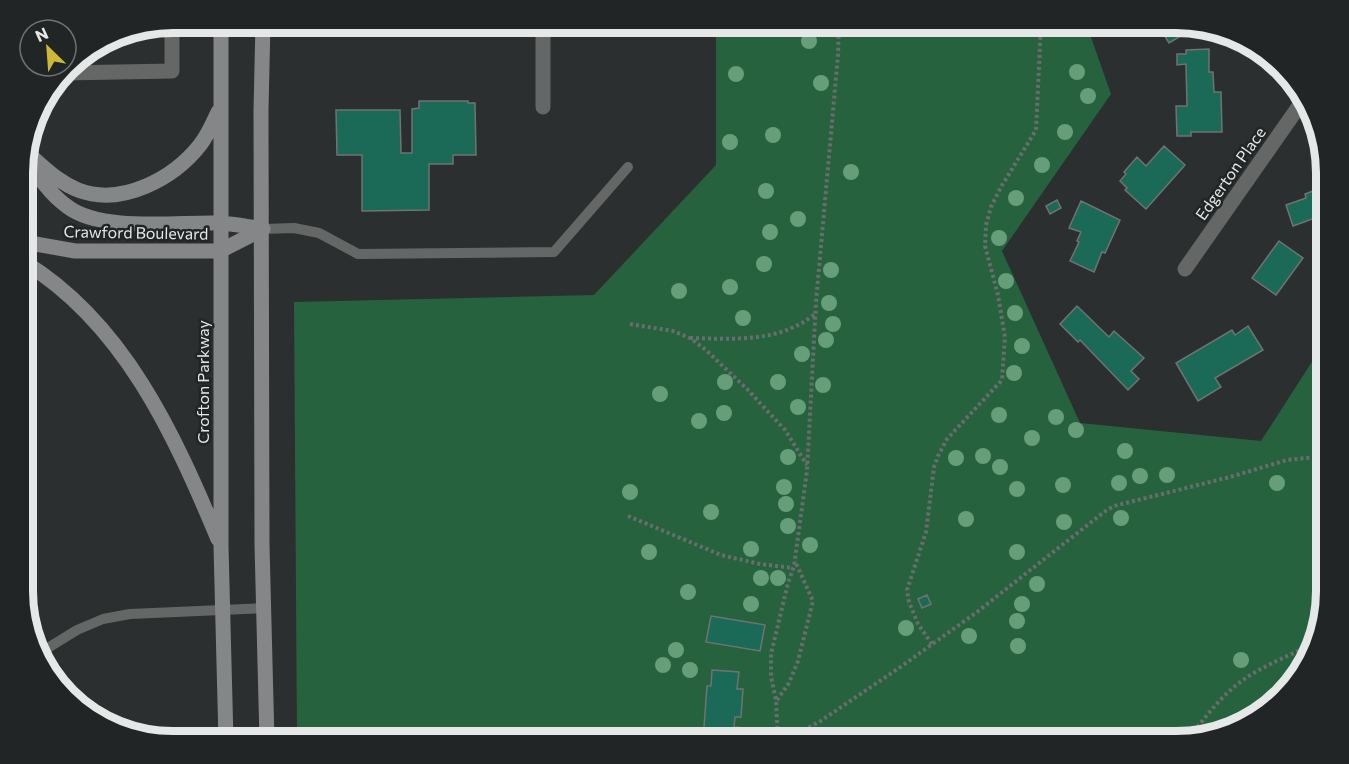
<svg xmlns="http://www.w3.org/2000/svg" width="1349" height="764" font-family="Commissioner,sans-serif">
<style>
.green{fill:#27623f}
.building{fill:#1b6957;stroke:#707372;stroke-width:1.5}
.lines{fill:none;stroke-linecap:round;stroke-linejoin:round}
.path{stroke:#6a6d6d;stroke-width:4;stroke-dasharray:3 3;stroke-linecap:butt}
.lane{stroke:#656767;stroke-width:10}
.street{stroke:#656767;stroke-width:15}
.secondary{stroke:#848687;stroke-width:15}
.tree{fill:#669e7a}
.labels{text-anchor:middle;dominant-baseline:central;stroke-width:5;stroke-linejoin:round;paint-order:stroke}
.street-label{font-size:16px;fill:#e6e8e8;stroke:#222525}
.rim{fill:none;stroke:#e6e8e8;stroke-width:8}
</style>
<rect width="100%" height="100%" fill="#2c2f2f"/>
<path class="green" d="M716,23H1086L1111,94L1002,251L1080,423L1261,441L1326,340V601L1307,666L1260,716L1186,741H297L294,302L594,295L716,165Z"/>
<path class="building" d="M1157,23H1177L1188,26L1191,30L1169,43Z
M1209,49V72H1213L1214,92H1221L1222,132H1191V136H1177L1176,106H1187L1186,64L1177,65V54H1186V50Z
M419,101H468V103H475L476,155H453V164H429V210L362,211V155H337L336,110H400L401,153H412V109L419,108Z
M1164,146L1185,165L1146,209L1125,190L1127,188L1120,181L1126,174L1124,172L1137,157L1146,166Z
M1326,186V214L1293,226L1286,205L1306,198L1305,194Z
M1057,200L1061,208L1050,214L1046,206Z
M1081,201L1120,220L1105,253L1102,252L1094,272L1070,261L1079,242L1077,241L1081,232L1069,228Z
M1279,241L1303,258L1276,295L1252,278Z
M1077,306L1109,337L1114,331L1144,358L1131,371L1139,379L1128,390L1080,340L1078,342L1060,324Z
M1248,326L1263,350L1215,378L1221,387L1198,401L1176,363L1232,330L1235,335Z
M927,595L931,604L922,608L918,599Z
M711,616L765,625L760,651L706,642Z
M712,670L739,672L737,689H743L741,717H735L734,727L769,730L768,741H703L707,686H711Z"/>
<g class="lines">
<path class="path" d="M630,324L673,331L690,338L706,350L748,390L785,430L807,465
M690,338C734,339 779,343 815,314
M628,516L721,555L760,564L793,568
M932,644L918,624L909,602L907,590L926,532L934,467L938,456L947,439L1002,380L1005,337L998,295L985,246L986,225L991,207L1001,187L1036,130L1041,23
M777,700L789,683L798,661L813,601L795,561
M594,735L602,741
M778,741L776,700L771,677V654L788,583L794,566L807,471L816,302L838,55L839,23
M789,741L802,731L819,722L902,666L977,612L1104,512L1114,506L1230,477L1287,460L1326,456
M1186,741C1202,722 1218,699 1239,683C1261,666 1289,656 1313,644"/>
<path class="lane" d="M263,229L294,228L319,233L358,254L554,252L628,167
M40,655L51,646L77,630L103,619L130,614L265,608"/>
<path class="street" d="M64,73L172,71V23
M543,107V23
M1185,269L1304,99"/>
<path class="secondary" d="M221,23V546L226,741
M263,23L261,110L262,545L267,741
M24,154C37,174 48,193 68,207C101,232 176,222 217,223C232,223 248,227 263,229
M33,158C47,170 60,183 78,190C122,207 174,178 200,145C208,135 213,123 218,112
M24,242L75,251H220L263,229
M24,262C124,323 174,434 218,539"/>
</g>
<g class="tree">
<circle cx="809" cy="41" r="8"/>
<circle cx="1077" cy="72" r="8"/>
<circle cx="736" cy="74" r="8"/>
<circle cx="821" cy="83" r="8"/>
<circle cx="1088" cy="96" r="8"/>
<circle cx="1065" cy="132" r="8"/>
<circle cx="773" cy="135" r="8"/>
<circle cx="730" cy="142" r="8"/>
<circle cx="1042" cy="165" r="8"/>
<circle cx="851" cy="172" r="8"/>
<circle cx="766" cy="191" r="8"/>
<circle cx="1016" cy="198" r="8"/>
<circle cx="798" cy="219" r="8"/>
<circle cx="770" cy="232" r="8"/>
<circle cx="999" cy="238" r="8"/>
<circle cx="764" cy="264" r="8"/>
<circle cx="831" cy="270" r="8"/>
<circle cx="1006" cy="281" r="8"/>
<circle cx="730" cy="287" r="8"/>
<circle cx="679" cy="291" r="8"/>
<circle cx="829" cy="303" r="8"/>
<circle cx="1015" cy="313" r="8"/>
<circle cx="743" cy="318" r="8"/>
<circle cx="833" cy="324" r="8"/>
<circle cx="826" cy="340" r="8"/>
<circle cx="1022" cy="346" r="8"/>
<circle cx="802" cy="354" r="8"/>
<circle cx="1014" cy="373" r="8"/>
<circle cx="725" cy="382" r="8"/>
<circle cx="778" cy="382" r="8"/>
<circle cx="823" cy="385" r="8"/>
<circle cx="660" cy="394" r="8"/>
<circle cx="798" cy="407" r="8"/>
<circle cx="724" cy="413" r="8"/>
<circle cx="999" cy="415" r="8"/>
<circle cx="1056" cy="417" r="8"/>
<circle cx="699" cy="421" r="8"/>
<circle cx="1076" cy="430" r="8"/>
<circle cx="1032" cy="438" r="8"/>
<circle cx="1125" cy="451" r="8"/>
<circle cx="983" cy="456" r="8"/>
<circle cx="788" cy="457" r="8"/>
<circle cx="956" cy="458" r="8"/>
<circle cx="1000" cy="467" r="8"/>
<circle cx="1167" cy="475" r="8"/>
<circle cx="1140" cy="476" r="8"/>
<circle cx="1119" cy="483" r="8"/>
<circle cx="1277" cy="483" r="8"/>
<circle cx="1063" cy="485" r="8"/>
<circle cx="784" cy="487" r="8"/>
<circle cx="1017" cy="489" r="8"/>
<circle cx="630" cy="492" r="8"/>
<circle cx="786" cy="504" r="8"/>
<circle cx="711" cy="512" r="8"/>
<circle cx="1121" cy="518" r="8"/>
<circle cx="966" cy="519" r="8"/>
<circle cx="1064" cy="522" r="8"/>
<circle cx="788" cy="526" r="8"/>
<circle cx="810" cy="545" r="8"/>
<circle cx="751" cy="549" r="8"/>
<circle cx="649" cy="552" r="8"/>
<circle cx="1017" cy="552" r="8"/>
<circle cx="761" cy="578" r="8"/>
<circle cx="778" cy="578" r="8"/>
<circle cx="1037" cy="584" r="8"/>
<circle cx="688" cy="592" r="8"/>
<circle cx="751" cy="604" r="8"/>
<circle cx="1022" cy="604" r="8"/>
<circle cx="1017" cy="621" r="8"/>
<circle cx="906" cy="628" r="8"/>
<circle cx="969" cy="636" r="8"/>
<circle cx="1018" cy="646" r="8"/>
<circle cx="676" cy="650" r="8"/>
<circle cx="1241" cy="660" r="8"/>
<circle cx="663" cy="665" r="8"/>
<circle cx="690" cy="670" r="8"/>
</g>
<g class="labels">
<g class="street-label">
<text transform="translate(1230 173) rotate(-55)">Edgerton Place</text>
<text transform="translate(136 232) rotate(1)">Crawford Boulevard</text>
<text transform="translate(202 382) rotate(-90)">Crofton Parkway</text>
</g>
</g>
<path d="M0 0H1349V764H0ZM173 33H1176A140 140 0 0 1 1316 173V591A140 140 0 0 1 1176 731H173A140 140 0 0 1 33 591V173A140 140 0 0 1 173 33Z" fill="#222525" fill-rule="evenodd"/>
<path class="rim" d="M173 33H1176A140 140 0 0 1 1316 173V591A140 140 0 0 1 1176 731H173A140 140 0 0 1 33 591V173A140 140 0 0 1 173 33Z"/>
<g transform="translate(48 48) rotate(335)"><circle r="28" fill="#222525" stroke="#707373" stroke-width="1.5"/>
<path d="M0-4.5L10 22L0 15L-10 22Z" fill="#cfb837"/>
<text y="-9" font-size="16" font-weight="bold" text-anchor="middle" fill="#e6e8e8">N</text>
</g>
</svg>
